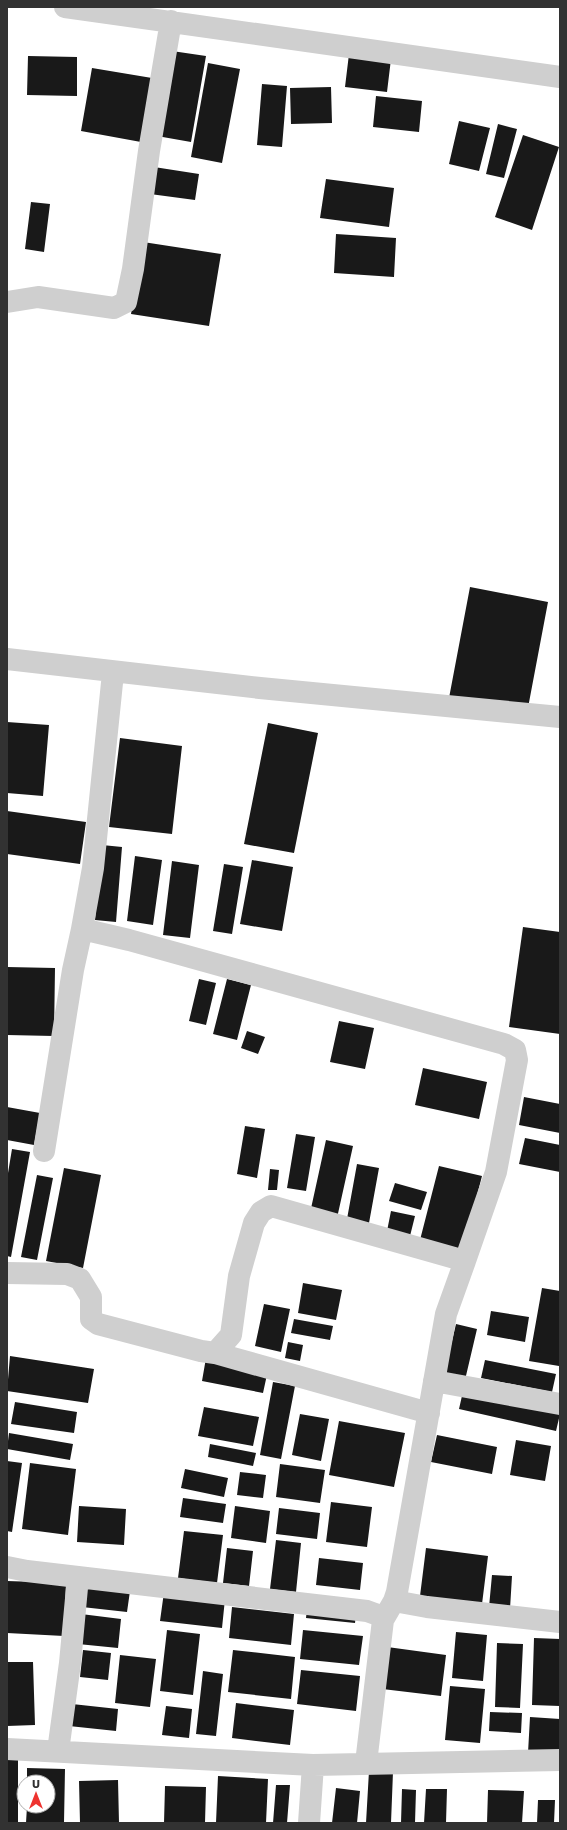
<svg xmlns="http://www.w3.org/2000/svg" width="567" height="1830" font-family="Rubik,sans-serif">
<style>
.building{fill:#191919}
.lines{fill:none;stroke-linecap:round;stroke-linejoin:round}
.street{stroke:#cfcfcf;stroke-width:22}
</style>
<rect width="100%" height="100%" fill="#fff"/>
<path class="building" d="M172,51L206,56L191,142L157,136Z
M349,54L391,59L387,92L345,87Z
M28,56L77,57V96L27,95Z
M208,63L240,69L222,163L191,157Z
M92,68L152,78L141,142L81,131Z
M262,84L287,86L282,147L257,145Z
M331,87L332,123L291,124L290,88Z
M376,96L422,101L419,132L373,127Z
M459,121L490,128L479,171L449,164Z
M498,124L517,129L504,178L486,174Z
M523,135L559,147L532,230L495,217Z
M154,167L199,174L195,200L150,194Z
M326,179L394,188L389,227L320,218Z
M31,202L50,204L44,252L25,249Z
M336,234L396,238L394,277L334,273Z
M143,242L221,254L209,326L131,314Z
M470,587L548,602L527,713L449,698Z
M7,722L49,725L43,796L7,793Z
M268,723L318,733L294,853L244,844Z
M120,738L182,746L172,834L109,827Z
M7,811L86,822L80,864L7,854Z
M102,845L122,847L116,922L95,920Z
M135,856L162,860L153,925L127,921Z
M252,860L293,867L282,931L240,924Z
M172,861L199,865L190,938L163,935Z
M224,864L243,867L232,934L213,931Z
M523,927L560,932V1034L509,1027Z
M7,967L55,968L54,1036L7,1035Z
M199,979L216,983L206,1025L189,1021Z
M227,979L251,985L237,1040L213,1034Z
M339,1021L374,1028L365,1069L330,1062Z
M247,1031L265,1037L258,1054L241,1048Z
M423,1068L487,1082L479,1119L415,1105Z
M524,1097L560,1104V1133L519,1125Z
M7,1107L40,1113L34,1145L7,1140Z
M245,1126L265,1129L257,1178L237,1174Z
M296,1134L315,1137L306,1191L287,1188Z
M525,1138L560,1145V1172L519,1164Z
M326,1140L353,1146L337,1218L310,1213Z
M12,1149L30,1152L11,1257L7,1256V1179Z
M357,1164L379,1168L369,1223L347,1219Z
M439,1166L482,1176L463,1250L420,1240Z
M64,1168L101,1175L83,1268L46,1261Z
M270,1169L279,1170L277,1190H268Z
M37,1175L53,1178L37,1260L21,1257Z
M395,1183L427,1192L421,1210L389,1201Z
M391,1211L415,1216L410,1236L387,1231Z
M303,1283L342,1290L336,1320L298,1313Z
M542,1288L560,1291L559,1366L529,1361Z
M264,1304L290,1309L281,1352L255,1346Z
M491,1311L529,1317L525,1342L487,1335Z
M294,1319L333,1326L330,1340L291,1333Z
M456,1324L477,1329L465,1380L444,1375Z
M288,1342L303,1345L300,1361L285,1358Z
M10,1356L94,1369L88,1403L7,1391Z
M206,1358L268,1370L263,1393L202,1381Z
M485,1360L556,1374L552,1392L481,1378Z
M273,1382L295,1386L281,1459L260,1455Z
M464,1387L560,1414L556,1431L459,1409Z
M15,1402L77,1412L74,1433L11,1424Z
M204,1407L259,1417L253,1446L198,1436Z
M300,1414L329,1419L321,1461L292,1455Z
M339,1421L405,1433L394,1487L329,1475Z
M9,1433L73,1444L70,1460L7,1449Z
M437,1435L497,1447L492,1474L431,1462Z
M516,1440L551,1446L545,1481L510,1475Z
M210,1444L256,1453L253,1466L208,1457Z
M7,1461L22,1463L12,1532L7,1531Z
M30,1463L76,1469L68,1535L22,1529Z
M280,1464L325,1470L320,1503L276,1497Z
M185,1469L228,1478L224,1497L181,1488Z
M240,1472L266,1475L263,1498L237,1495Z
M183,1498L226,1504L223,1523L180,1517Z
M331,1502L372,1507L367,1547L326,1542Z
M79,1506L126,1509L124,1545L77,1542Z
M235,1506L270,1511L266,1543L231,1538Z
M279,1508L320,1513L317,1539L276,1534Z
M184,1531L223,1535L217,1583L178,1578Z
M276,1540L301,1543L296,1592L270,1589Z
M227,1548L253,1551L249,1586L223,1583Z
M426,1548L488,1556L482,1604L420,1596Z
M319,1558L363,1563L360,1590L316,1585Z
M492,1575L512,1576L510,1609L489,1607Z
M7,1581L66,1583L64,1636L7,1633Z
M84,1586L130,1591L127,1612L82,1607Z
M164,1592L225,1599L222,1628L160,1621Z
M232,1607L294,1614L291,1645L229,1638Z
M307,1609L356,1614L355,1623L306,1618Z
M81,1614L121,1619L118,1648L78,1644Z
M167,1630L200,1634L193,1695L160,1691Z
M303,1630L363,1636L359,1665L300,1659Z
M456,1632L487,1635L483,1681L452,1678Z
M534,1638L560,1639V1706L532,1705Z
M497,1643L523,1644L520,1708L495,1707Z
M380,1646L446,1655L441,1696L374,1688Z
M83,1650L111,1653L108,1680L80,1677Z
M233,1650L295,1657L291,1699L228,1692Z
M120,1655L156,1659L150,1707L115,1703Z
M7,1662H33L35,1725L7,1726Z
M301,1670L360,1676L356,1711L297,1704Z
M203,1671L223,1674L216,1736L196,1734Z
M450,1686L485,1689L480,1743L445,1740Z
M236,1703L294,1710L290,1745L232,1738Z
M72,1704L118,1709L116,1731L69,1726Z
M166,1706L192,1709L189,1738L162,1735Z
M490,1712L522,1713L521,1733L489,1731Z
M530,1717L560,1719V1754L528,1753Z
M7,1751H18V1823H7Z
M27,1768L65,1769L64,1823H26L27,1806H48V1782H27Z
M369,1771L393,1772L391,1823H366Z
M218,1776L268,1779L266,1823H216Z
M118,1780L119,1823H80L79,1781Z
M276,1785H290L287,1823H273Z
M165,1786L206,1787L205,1823H164Z
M336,1788L360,1791L357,1823H332Z
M402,1789L416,1790L415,1823H401Z
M426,1789H447L446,1823H424Z
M488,1790L524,1791L522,1823H487Z
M538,1800H555L554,1823H537Z"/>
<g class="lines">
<path class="street" d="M65,7L560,77
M7,302L38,297L114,308L126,302L133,269L149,151L171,21
M7,659L260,688L560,717
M113,673L93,868L82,929L129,940L504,1044L515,1050L517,1060L496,1172L465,1261
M44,1151L73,970L82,929
M7,1273L67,1274L80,1279L91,1297V1319L98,1324L201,1351L215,1353L231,1335L239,1276L254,1223L261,1212L271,1206L465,1261L446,1314L397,1592L394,1601L383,1620L366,1763
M215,1353L429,1413
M434,1381L560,1404
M7,1567L27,1571L78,1577
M394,1601L427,1607L560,1622
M7,1749L313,1765L560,1760
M58,1751L70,1663L78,1577L367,1611L378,1615L383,1620
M309,1823L313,1765"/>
</g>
<rect width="567" height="1830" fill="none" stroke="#323232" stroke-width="16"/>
<g transform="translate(36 1794)"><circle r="19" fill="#ffffff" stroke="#adadad"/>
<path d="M0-3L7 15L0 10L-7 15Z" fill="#ee332f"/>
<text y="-6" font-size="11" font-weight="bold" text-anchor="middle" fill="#323232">U</text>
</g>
</svg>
